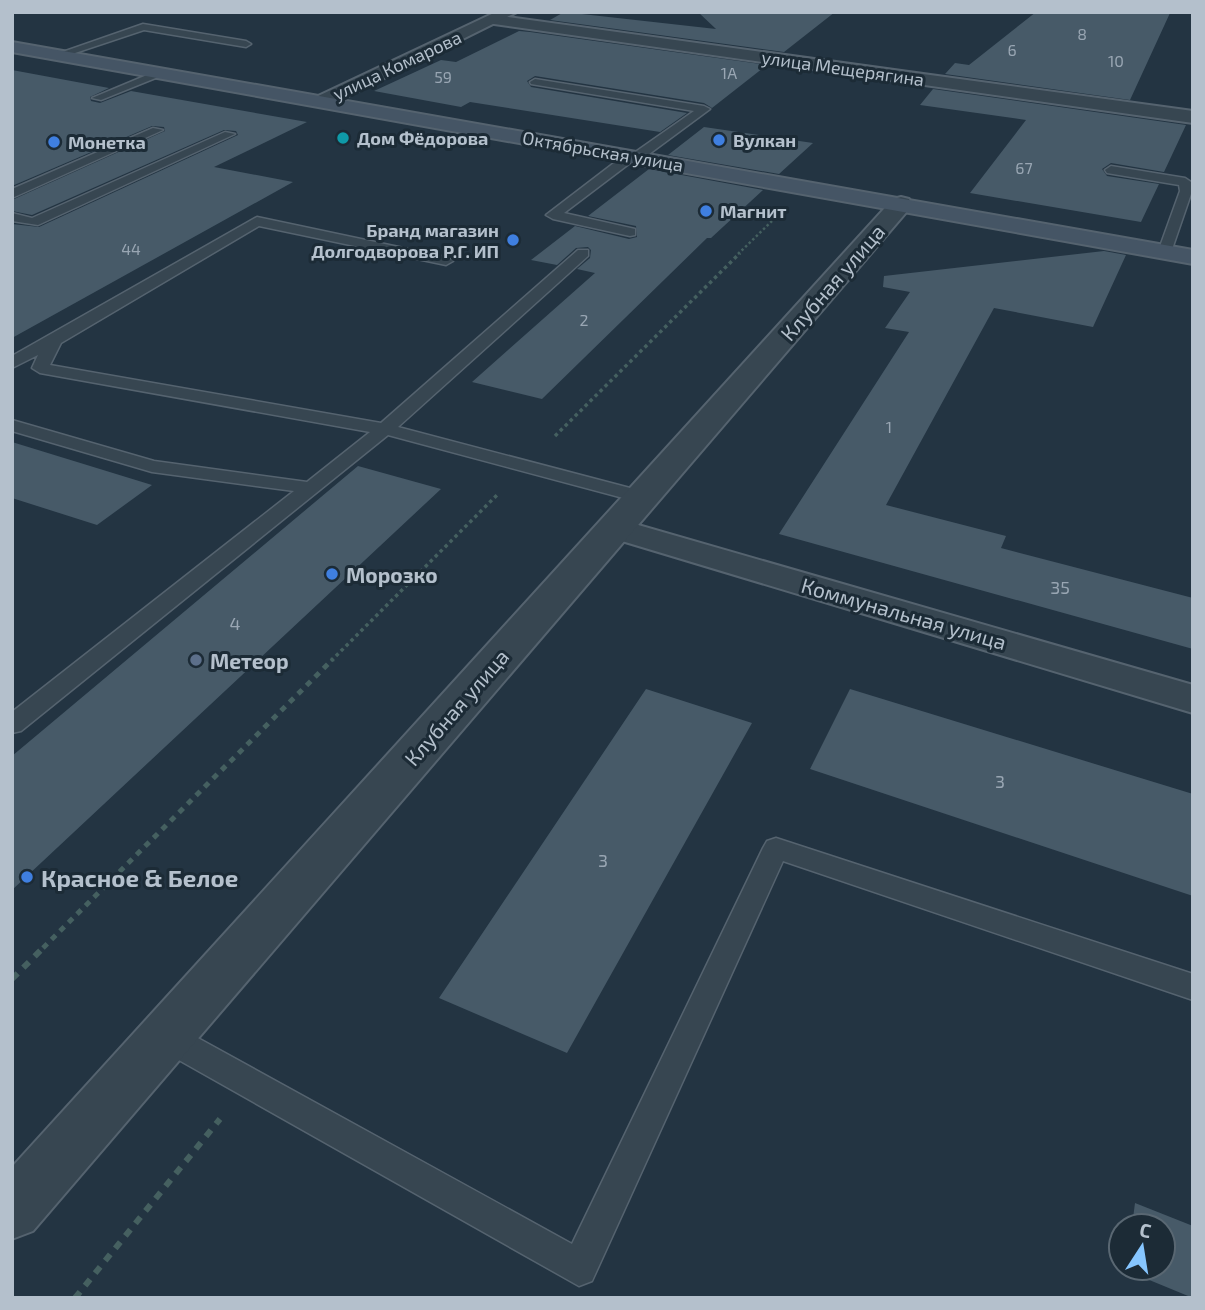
<svg xmlns="http://www.w3.org/2000/svg" width="1205" height="1310" font-family="'Exo 2',sans-serif">
<style>
.building{fill:#475a68}
.lines{fill:none;stroke-linecap:round;stroke-linejoin:round}
.service-casing{stroke:#55636f;stroke-width:3}
.minor-casing{stroke:#55636f;stroke-width:4}
.tertiary-casing{stroke:#55636f;stroke-width:4}
.secondary-casing{stroke:#55636f;stroke-width:4}
.path-far3{stroke:#456060;stroke-width:2.5;stroke-dasharray:2.5 2.5;stroke-linecap:butt}
.path-far2{stroke:#456060;stroke-width:3.5;stroke-dasharray:3.5 3.5;stroke-linecap:butt}
.path-far1{stroke:#456060;stroke-width:5;stroke-dasharray:6 6;stroke-linecap:butt}
.path{stroke:#456060;stroke-width:6;stroke-dasharray:8 8;stroke-linecap:butt}
.service{fill:#374651;fill-rule:evenodd}
.minor{fill:#374651;fill-rule:evenodd}
.tertiary{fill:#374651;fill-rule:evenodd}
.secondary{fill:#455565;fill-rule:evenodd}
.culture-dot{fill:#0f9aa8;stroke:#1c2b36;stroke-width:2.5}
.shop-dot{fill:#3f7fe0;stroke:#1c2b36;stroke-width:2.5}
.service-dot{fill:#5c6f8a;stroke:#1c2b36;stroke-width:2.5}
.labels{text-anchor:middle;dominant-baseline:central;stroke-width:6;stroke-linejoin:round;paint-order:stroke}
.far-number-label{font-size:16px;fill:#99a6b3}
.far-street-label{font-size:18px;fill:#b4c0cc;stroke:#1c2b36}
.far-poi-label{font-size:18px;font-weight:bold;fill:#b4c0cc;stroke:#1c2b36;text-anchor:start}
.number-label{font-size:18px;fill:#99a6b3}
.street-label{font-size:21px;fill:#b4c0cc;stroke:#1c2b36}
.poi-label{font-size:21px;font-weight:bold;fill:#b4c0cc;stroke:#1c2b36;text-anchor:start}
.near-poi-label{font-size:24px;font-weight:bold;fill:#b4c0cc;stroke:#1c2b36;text-anchor:start}
</style>
<rect width="100%" height="100%" fill="#233442"/>
<path class="building" d="M564,12L716,29L698,12H835L784,52L550,20Z
M1036,12L1170,13L1130,100L945,74L955,63L969,65Z
M519,31L530,32L767,65L712,108L704,103L535,76L527,81L531,87L687,113L660,132L470,102L461,107L374,91L441,60L456,62Z
M12,70L109,88L90,97L91,101L100,103L131,91L307,122L214,167L293,182L12,338V224L39,227L238,135L236,131L224,130L32,215L12,211V200L165,131L164,127L152,126L12,186Z
M933,89L1186,125L1164,172L1111,163L1102,169L1107,176L1159,184L1141,222L970,193L1026,120L920,105Z
M704,127L813,143L779,174L668,155Z
M649,169L763,190L711,238H707L542,399L472,382L595,273L577,269L590,258L591,250L588,247L576,248L557,265L531,260L575,226L629,239L637,237L636,226L588,216Z
M1104,251L1126,255L1093,327L994,308L886,505L1006,536L1001,548L1193,598V649L779,534L909,332L885,328L910,292L883,287L884,276Z
M12,442L152,485L97,525L12,498Z
M358,466L441,489L12,890V756Z
M646,689L752,723L567,1053L439,998Z
M850,689L1193,794V896L810,769Z
M1135,1203L1193,1226V1298L1125,1270L1163,1268V1226H1132Z"/>
<g class="lines">
<defs>
<path id="service" d="M143,24L246,41L251,44L246,47L144,30L63,57L54,55Z
M159,70L164,73L163,75L101,100L92,98Z
M535,79L704,106L710,109L641,160H634L564,213L635,229V235L630,236L553,219L546,215L627,153H634L694,111L531,84L530,82Z
M153,128L163,130L12,198V189Z
M225,132L235,134L38,225L12,221V213L32,218Z
M1111,166L1185,178L1191,182L1192,191L1170,255L1165,256L1158,252L1180,191L1179,185L1107,173L1105,170Z
M257,217L446,257L453,261L446,265L259,226L61,343L50,365L381,423L578,250H588V256L398,427L649,493L652,497L642,503L388,435L21,731L12,733V712L294,491L152,472L12,431V420L154,461L307,482L370,432L40,373L32,368L38,355L12,368V356Z
M776,838L1193,974V1000L783,861L592,1281L579,1286L154,1046L150,1036L154,1026L165,1022L176,1026L572,1244L763,848L767,841Z"/>
<path id="minor" d="M493,15L1193,111V123L487,23L485,20Z
M614,518L1193,685V713L602,535L597,528L602,521Z"/>
<path id="tertiary" d="M496,12H517L330,105L323,107L314,101L316,97Z
M901,197L909,199L912,204L909,209L33,1231L12,1239V1167L893,199Z"/>
<path id="secondary" d="M12,42L1193,250V264L12,52Z"/>
</defs>
<use href="#service" class="service-casing"/>
<use href="#minor" class="minor-casing"/>
<use href="#tertiary" class="tertiary-casing"/>
<use href="#secondary" class="secondary-casing"/>
<path class="path-far3" d="M738,254L772,221"/>
<path class="path-far2" d="M555,436L740,253
M331,661L497,495"/>
<path class="path-far1" d="M43,948L333,659"/>
<path class="path" d="M12,979L45,946
M75,1298L220,1119"/>
<use href="#service" class="service"/>
<use href="#minor" class="minor"/>
<use href="#tertiary" class="tertiary"/>
<use href="#secondary" class="secondary"/>
</g>
<circle class="culture-dot" cx="343" cy="138" r="7"/>
<g class="shop-dot">
<circle cx="719" cy="140" r="7"/>
<circle cx="54" cy="142" r="7"/>
<circle cx="706" cy="211" r="7"/>
<circle cx="513" cy="240" r="7"/>
<circle cx="332" cy="574" r="7"/>
<circle cx="27" cy="877" r="7"/>
</g>
<circle class="service-dot" cx="196" cy="660" r="7"/>
<g class="labels">
<g class="far-number-label">
<text x="1082" y="33">8</text>
<text x="1012" y="49">6</text>
<text x="1116" y="60">10</text>
<text x="729" y="72">1А</text>
<text x="443" y="76">59</text>
<text x="1024" y="167">67</text>
<text x="131" y="248">44</text>
<text x="584" y="319">2</text>
<text x="889" y="426">1</text>
</g>
<g class="far-street-label">
<text transform="translate(397 65) rotate(-25)">улица Комарова</text>
<text transform="translate(843 68) rotate(8)">улица Мещерягина</text>
<text transform="translate(603 151) rotate(10)">Октябрьская улица</text>
</g>
<g class="far-poi-label">
<text x="357" y="138">Дом Фёдорова</text>
<text x="733" y="140">Вулкан</text>
<text x="68" y="142">Монетка</text>
<text x="720" y="211">Магнит</text>
<text x="499" y="230" text-anchor="end">Бранд магазин<tspan x="499" dy="21">Долгодворова Р.Г. ИП</tspan></text>
</g>
<g class="number-label">
<text x="1060" y="587">35</text>
<text x="235" y="623">4</text>
<text x="1000" y="781">3</text>
<text x="603" y="860">3</text>
</g>
<g class="street-label">
<text transform="translate(832 282) rotate(-49)">Клубная улица</text>
<text transform="translate(904 613) rotate(16)">Коммунальная улица</text>
<text transform="translate(456 707) rotate(-49)">Клубная улица</text>
</g>
<g class="poi-label">
<text x="346" y="574">Морозко</text>
<text x="210" y="660">Метеор</text>
</g>
<g class="near-poi-label">
<text x="41" y="877">Красное &amp; Белое</text>
</g>
</g>
<rect width="1205" height="1310" fill="none" stroke="#b4c0cc" stroke-width="28"/>
<g transform="translate(1142 1247) rotate(12)"><circle r="33" fill="#1c2b36" stroke="#596772" stroke-width="2"/>
<path d="M0-5L12 26L0 18L-12 26Z" fill="#86c6ff"/>
<text y="-10" font-size="19" font-weight="bold" text-anchor="middle" fill="#b4c0cc">С</text>
</g>
</svg>
